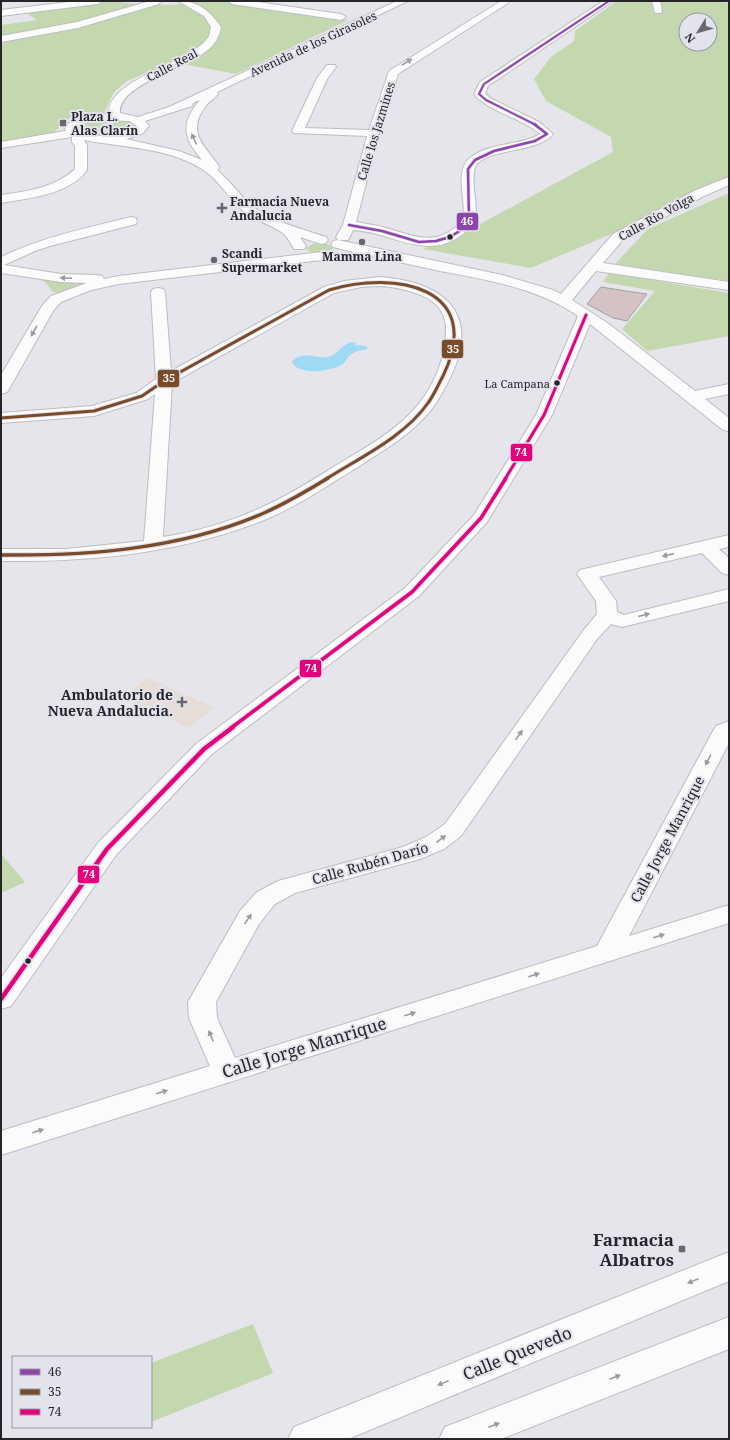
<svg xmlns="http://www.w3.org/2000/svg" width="730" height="1440" font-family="'Noto Serif',serif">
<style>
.medical{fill:#e6ded6}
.green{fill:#c3d8ae;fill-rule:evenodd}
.water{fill:#9fdaf5}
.building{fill:#d4c2c4;stroke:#a2a0a2}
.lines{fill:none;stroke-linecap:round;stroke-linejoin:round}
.minor-casing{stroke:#bdbdc1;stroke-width:2}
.minor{fill:#fbfbfc;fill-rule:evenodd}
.bus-1-far1-casing{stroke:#e3e3ed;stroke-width:3.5}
.bus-1-casing{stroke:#e3e3ed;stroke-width:4}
.bus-2-far1-casing{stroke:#e3e3ed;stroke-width:5}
.bus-2-casing{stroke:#e3e3ed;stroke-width:6}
.bus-3-far2-casing{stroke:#e3e3ed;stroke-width:5}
.bus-3-far1-casing{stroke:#e3e3ed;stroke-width:6}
.bus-3-casing{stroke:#e3e3ed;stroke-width:8}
.bus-1-far1{stroke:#8e44ad;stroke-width:2}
.bus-1{stroke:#8e44ad;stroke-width:2.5}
.bus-2-far1{stroke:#7a4b2a;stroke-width:3}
.bus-2{stroke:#7a4b2a;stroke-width:3.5}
.bus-3-far2{stroke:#e5007d;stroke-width:3}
.bus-3-far1{stroke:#e5007d;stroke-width:3.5}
.bus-3{stroke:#e5007d;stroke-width:4.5}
.oneway{fill:#9b9b9d}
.poi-dot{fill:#69686d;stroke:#e3e3ed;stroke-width:1.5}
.bus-dot{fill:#262529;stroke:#e3e3ed;stroke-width:1.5}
.labels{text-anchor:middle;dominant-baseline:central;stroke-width:4;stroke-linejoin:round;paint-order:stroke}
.far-bus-label{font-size:11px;fill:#262529;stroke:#e3e3ed;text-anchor:end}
.far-street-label{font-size:12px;fill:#262529;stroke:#e3e3ed}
.far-poi-label{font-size:12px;font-weight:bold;fill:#262529;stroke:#e3e3ed;text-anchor:start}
.poi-label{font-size:14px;font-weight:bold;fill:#262529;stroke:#e3e3ed;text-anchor:end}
.street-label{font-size:14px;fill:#262529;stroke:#e3e3ed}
.near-street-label{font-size:17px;fill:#262529;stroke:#e3e3ed}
.near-poi-label{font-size:17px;font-weight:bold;fill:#262529;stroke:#e3e3ed;text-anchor:end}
.line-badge{stroke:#e3e3ed;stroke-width:1.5}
.badge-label{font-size:11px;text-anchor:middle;font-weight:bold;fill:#fff}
</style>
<rect width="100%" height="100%" fill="#e5e5eb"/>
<path class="medical" d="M147,678L214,707L189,728L154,712L164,704L158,701L147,710L121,698Z"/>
<path class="green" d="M111,1L136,4L172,5L203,1H219L349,20L236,74L172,62L127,81L114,92L104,113L71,117L53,133L1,142V25L37,20L25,12Z
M617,1H710L729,3V178L616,232L531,268L423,249L469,230L613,152L611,137L546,101L534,79L551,57L574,41L575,31ZM686,20H710V44H686Z
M100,120C111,120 128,117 135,127C127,139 93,138 81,131L80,128L88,122Z
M729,193V281L615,264L648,229Z
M322,243L330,245L333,249C326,255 314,255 306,249V248L313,244Z
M609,273L729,293V336L647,351L622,329L655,291L603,282Z
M35,277L101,282L61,293L53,292L45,282Z
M1,854L25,882L1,893Z
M253,1324L273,1373L151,1422V1363Z"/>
<path class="water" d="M351,342L356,343L355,345L366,346L368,349C362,350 355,351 350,355C346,359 345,364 339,366C328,371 299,376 292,362C301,350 316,359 328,357C338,355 342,344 351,342Z"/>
<path class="building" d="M601,287L626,291L647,294L627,321L613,318L587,304Z"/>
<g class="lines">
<defs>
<path id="minor" d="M77,1H102L98,4L1,16V10Z
M150,1L160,2L159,4L78,28L1,42V36L77,22Z
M178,1C198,1 210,11 221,27C220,31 219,36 217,39C204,67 118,80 120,113L138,117L169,107L397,1H408L217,92L218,94C214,99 208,102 205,107C186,133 205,146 219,166L218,171C230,181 239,194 250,204C270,221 302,229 326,237L328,240L326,243L321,244L300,237L306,246L304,249H294C291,244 288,238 284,234C273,225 258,222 247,214C232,203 223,186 209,174C174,147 125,148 84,140L87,145V170C69,195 29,198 1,203V195C28,191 54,188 75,169V146L72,142V137L1,148V142L65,131L67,124L83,117L109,114C107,79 188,64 207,39C210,36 210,31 211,27L204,16ZM200,100C180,123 183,138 202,160L179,151L126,139L142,134L149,126L145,121L192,106L193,103ZM103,120L129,121L137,126C125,139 90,139 76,129L86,123Z
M228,1H250L341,14L346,17L341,20L232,4Z
M501,1H511L398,74L379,133L356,222C366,224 376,225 386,228C408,234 429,245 450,231C455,228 461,224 463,218C467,200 453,171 471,157C491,142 519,146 540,134C522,118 487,111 474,94L480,82L603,1H613L488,86L485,93L490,98L539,122L553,134C541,151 498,148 479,162C467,172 479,204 475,219C473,227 464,234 457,238C432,254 405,242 380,235C372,232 362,231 353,230L348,240H338L336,237L343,225L367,136L294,133L292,131L317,78L327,65H335L336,67L327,79L305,128L369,130L389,71Z
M652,1H660L662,11L661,13H655Z
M729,177V185L704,196L623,240L603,263L729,282V290L596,271L572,300L609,324L695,391L729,384V394L705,399L729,418V431L723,430L590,324L552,415L487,522L419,596L212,754L116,855L11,1006L1,1009V978L98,843L196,744L405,588L474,515L536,415L578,316C538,288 488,280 440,271C405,263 369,256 333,247L331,244L333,241L338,240L502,275L553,290L561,294L613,234L696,190Z
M131,217L136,218L137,221L136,224L50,246L35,251L4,265L61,274L97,275L102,276L104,279L119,276L322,252L327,253L329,256L327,259L322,260L119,284L91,290L61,302L53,311L9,389L7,392L1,394V375L42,306L51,296L87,283L61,282L1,273V257C42,237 87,228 131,217Z
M380,277C443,282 482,312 450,378C442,394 434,409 420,422C401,441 376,455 353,470C325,487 299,505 269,518C184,553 92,562 1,561V549H66L144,541L155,394L148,399L94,416L1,423V413L92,406L136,393L156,379L151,292L153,289L158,288L163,289L165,292L171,371L324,287L344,281ZM380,286C405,288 447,296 446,329C446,356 435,385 417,406C398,429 370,445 345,460C322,474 301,488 277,500C242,518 202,531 163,537L172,383L334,293L361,287Z
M729,535V547L719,549L729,558V575L722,573L702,553L599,577L616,601L617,612L624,615L729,589V601L622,627L611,624L597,639L461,836L444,849L420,859L295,893L275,904L259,924L216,1002L217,1018L235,1058L597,946L713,731L716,726L729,721V743L629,936L729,905V923L1,1155V1131L210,1066L189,1018L188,1002L240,911L257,892L278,881L403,847L426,837L445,824L583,631L597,614L596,601L577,574L580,570Z
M729,1252V1281L348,1439H288L294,1427Z
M729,1317V1349L501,1439H439L445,1427Z"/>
</defs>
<use href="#minor" class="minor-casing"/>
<use href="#minor" class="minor"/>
<defs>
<path id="bus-1-far1" d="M536,125L486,100L479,94L484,84L609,1"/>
<path id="bus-1" d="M349,225L382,231L419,242L436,241L450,237L461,230L469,219L468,169L475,160L494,151L535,141L547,134L534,124"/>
<path id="bus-2-far1" d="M1,418L94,411L142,396L164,381L329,290C395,270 486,287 443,376C438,385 434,395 428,403C404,437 361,457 326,479"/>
<path id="bus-2" d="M1,555C89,556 182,549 264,513C286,503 307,491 328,478"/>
<path id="bus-3-far2" d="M505,479L544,415L586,315"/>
<path id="bus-3-far1" d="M231,728L412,592L481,518L506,478"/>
<path id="bus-3" d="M1,999L107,849L204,749L233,727"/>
</defs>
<use href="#bus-1-far1" class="bus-1-far1-casing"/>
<use href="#bus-1" class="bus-1-casing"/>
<use href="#bus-2-far1" class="bus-2-far1-casing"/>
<use href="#bus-2" class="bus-2-casing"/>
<use href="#bus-3-far2" class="bus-3-far2-casing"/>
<use href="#bus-3-far1" class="bus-3-far1-casing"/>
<use href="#bus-3" class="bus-3-casing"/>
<use href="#bus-1-far1" class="bus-1-far1"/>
<use href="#bus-1" class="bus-1"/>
<use href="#bus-2-far1" class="bus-2-far1"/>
<use href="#bus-2" class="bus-2"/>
<use href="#bus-3-far2" class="bus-3-far2"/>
<use href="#bus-3-far1" class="bus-3-far1"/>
<use href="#bus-3" class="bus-3"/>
</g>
<defs><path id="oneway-solid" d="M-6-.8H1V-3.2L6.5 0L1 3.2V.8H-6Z"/></defs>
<g class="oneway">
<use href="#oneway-solid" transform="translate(407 62) rotate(-32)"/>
<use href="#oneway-solid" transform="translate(194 139) rotate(-114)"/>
<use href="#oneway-solid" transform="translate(66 278) rotate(-177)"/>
<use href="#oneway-solid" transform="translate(34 331) rotate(119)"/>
<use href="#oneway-solid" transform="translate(668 555) rotate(167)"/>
<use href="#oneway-solid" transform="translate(644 615) rotate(-14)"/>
<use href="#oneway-solid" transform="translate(519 735) rotate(-55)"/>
<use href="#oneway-solid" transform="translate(708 760) rotate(118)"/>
<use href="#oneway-solid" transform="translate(441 839) rotate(-38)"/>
<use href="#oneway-solid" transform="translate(248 919) rotate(-56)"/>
<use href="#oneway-solid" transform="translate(659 936) rotate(-17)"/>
<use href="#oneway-solid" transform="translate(534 975) rotate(-17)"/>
<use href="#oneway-solid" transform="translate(410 1014) rotate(-17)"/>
<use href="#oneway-solid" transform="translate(211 1036) rotate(-113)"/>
<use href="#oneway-solid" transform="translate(162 1092) rotate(-18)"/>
<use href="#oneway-solid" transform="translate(38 1131) rotate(-18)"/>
<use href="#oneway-solid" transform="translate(693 1281) rotate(158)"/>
<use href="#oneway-solid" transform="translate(615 1377) rotate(-21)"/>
<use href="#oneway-solid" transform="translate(443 1383) rotate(158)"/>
<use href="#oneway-solid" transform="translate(494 1425) rotate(-21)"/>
</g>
<g class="poi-dot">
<rect x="59" y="119" width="8" height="8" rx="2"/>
<path d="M220 202h4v4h4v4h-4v4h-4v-4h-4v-4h4z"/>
<circle cx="362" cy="242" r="4"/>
<circle cx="214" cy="260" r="4"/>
<path d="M180 696h4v4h4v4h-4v4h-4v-4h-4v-4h4z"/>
<rect x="678" y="1245" width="8" height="8" rx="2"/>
</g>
<g class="bus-dot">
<circle cx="450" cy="237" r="3.5"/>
<circle cx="557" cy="383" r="3.5"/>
<circle cx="28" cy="961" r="3.5"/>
</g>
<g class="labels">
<g class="far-bus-label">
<text x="550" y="383">La Campana</text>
</g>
<g class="far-street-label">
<text transform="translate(313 44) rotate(-25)">Avenida de los Girasoles</text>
<text transform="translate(172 65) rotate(-28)">Calle Real</text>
<text transform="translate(376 131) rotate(-73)">Calle los Jazmines</text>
<text transform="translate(656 217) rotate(-29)">Calle Río Volga</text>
</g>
<g class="far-poi-label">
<text x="71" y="116">Plaza L.<tspan x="71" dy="14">Alas Clarín</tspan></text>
<text x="230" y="201">Farmacia Nueva<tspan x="230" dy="14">Andalucia</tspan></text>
<text x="222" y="253">Scandi<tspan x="222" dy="14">Supermarket</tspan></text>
<text x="362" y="256" text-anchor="middle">Mamma Lina</text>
</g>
<g class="poi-label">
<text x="173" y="694">Ambulatorio de<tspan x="173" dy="16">Nueva Andalucia.</tspan></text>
</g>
<g class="street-label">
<text transform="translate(667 839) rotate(-62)">Calle Jorge Manrique</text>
<text transform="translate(370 863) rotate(-16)">Calle Rubén Darío</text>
</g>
<g class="near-street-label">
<text transform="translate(304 1047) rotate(-17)">Calle Jorge Manrique</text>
<text transform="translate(517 1353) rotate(-22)">Calle Quevedo</text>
</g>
<g class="near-poi-label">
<text x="674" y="1239">Farmacia<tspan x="674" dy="20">Albatros</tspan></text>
</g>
</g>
<g class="line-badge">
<rect x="456" y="212" width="23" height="19" rx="4" fill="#8e44ad"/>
<rect x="441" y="339" width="23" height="20" rx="4" fill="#7a4b2a"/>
<rect x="157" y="369" width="23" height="19" rx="4" fill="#7a4b2a"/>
<rect x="510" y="443" width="23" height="19" rx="4" fill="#e5007d"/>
<rect x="299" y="659" width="23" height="19" rx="4" fill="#e5007d"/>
<rect x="77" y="865" width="23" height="19" rx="4" fill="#e5007d"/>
</g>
<g class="badge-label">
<text x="467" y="225">46</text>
<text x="453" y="353">35</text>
<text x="169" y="382">35</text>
<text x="521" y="456">74</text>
<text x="311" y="672">74</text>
<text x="89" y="878">74</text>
</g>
<rect width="730" height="1440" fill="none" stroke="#262529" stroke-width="4"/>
<rect x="12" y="1356" width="140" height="72" fill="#e3e3ed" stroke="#97979f"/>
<rect x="20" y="1369" width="20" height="6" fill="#8e44ad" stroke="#97979f"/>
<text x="48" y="1376" font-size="12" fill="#262529">46</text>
<rect x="20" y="1389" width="20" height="6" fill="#7a4b2a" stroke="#97979f"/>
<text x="48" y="1396" font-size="12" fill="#262529">35</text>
<rect x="20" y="1409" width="20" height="6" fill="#e5007d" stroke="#97979f"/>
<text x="48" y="1416" font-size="12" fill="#262529">74</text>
<g transform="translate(698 32) rotate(233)"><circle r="19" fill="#e3e3ed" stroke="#97979f"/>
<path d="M0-3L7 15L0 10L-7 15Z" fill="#69686d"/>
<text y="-6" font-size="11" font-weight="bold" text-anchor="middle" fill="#262529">N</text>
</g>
</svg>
